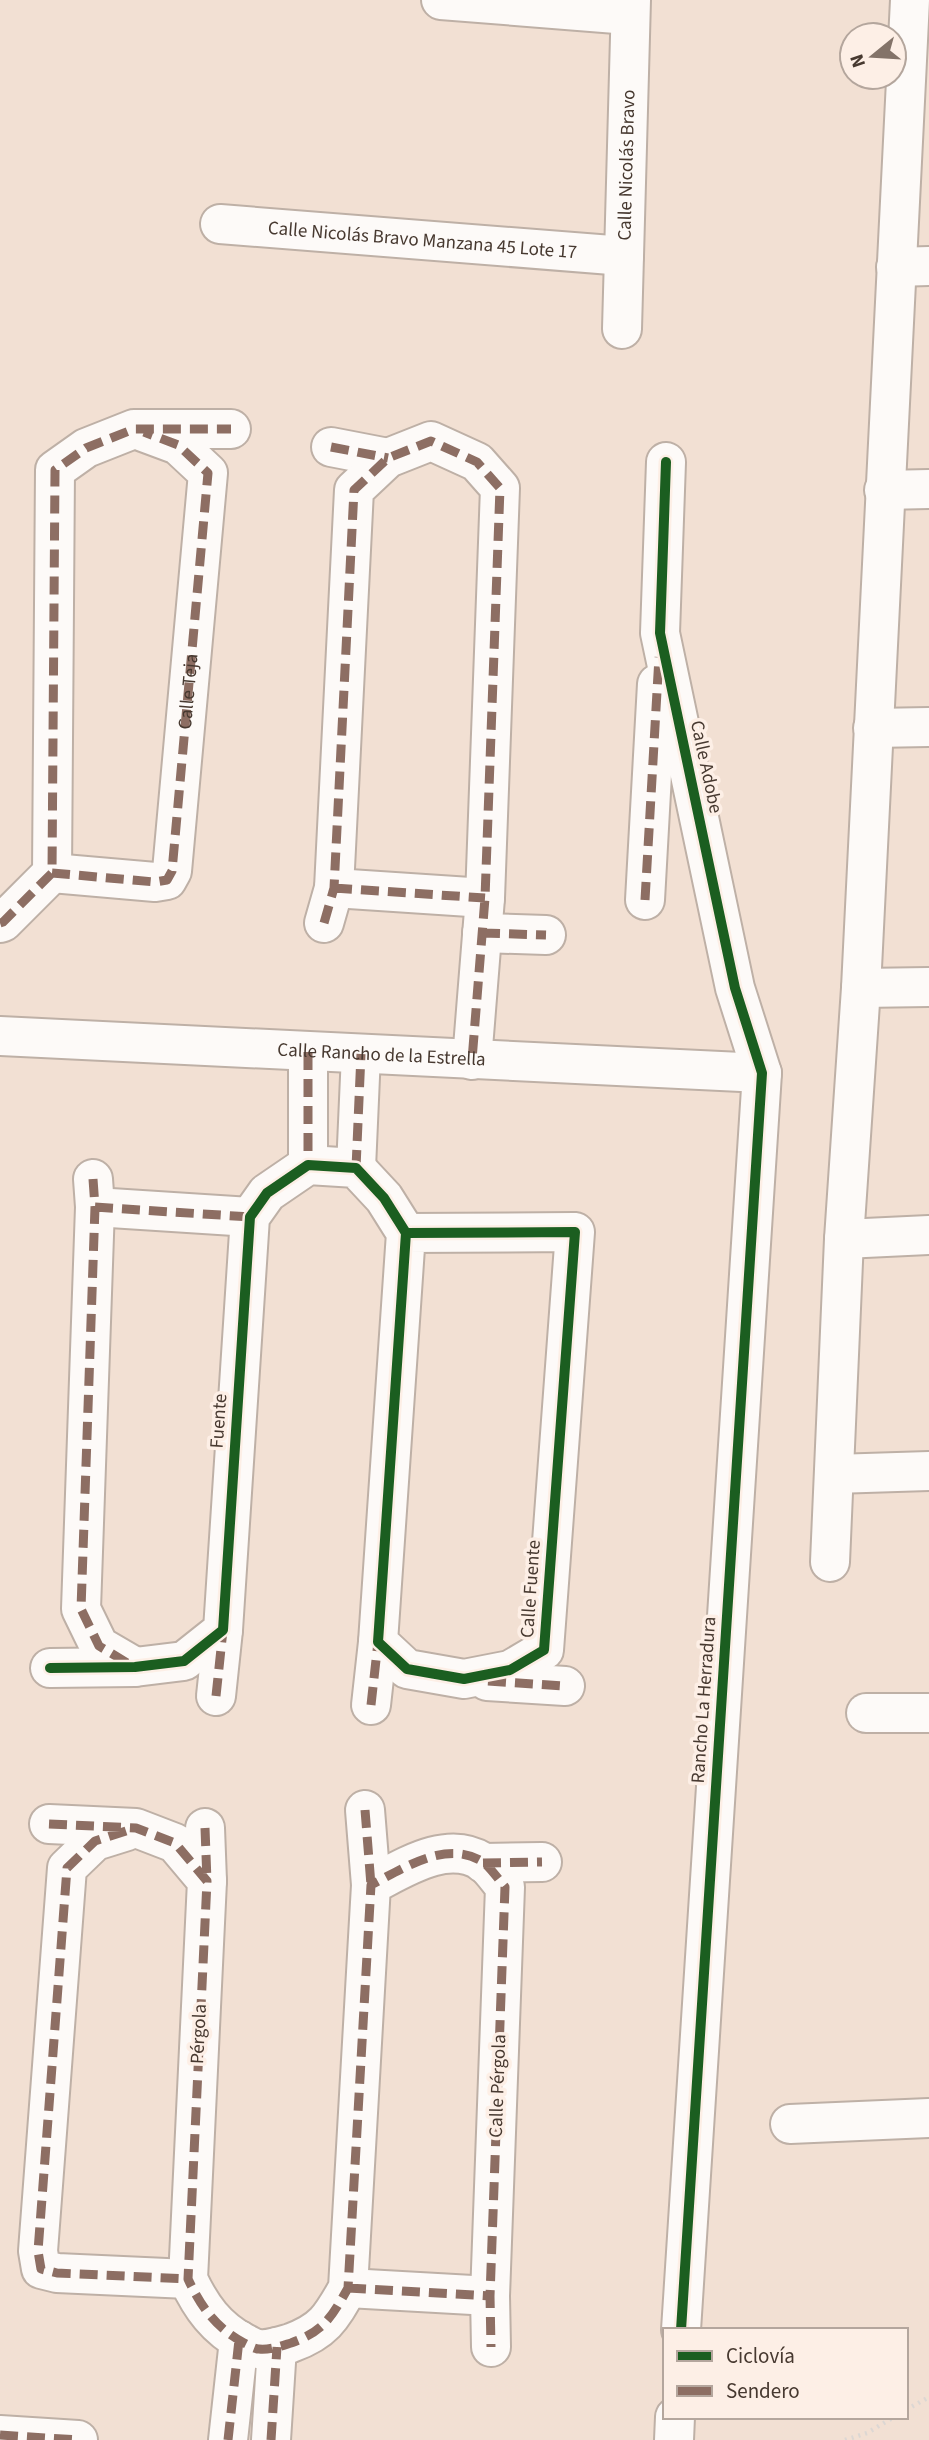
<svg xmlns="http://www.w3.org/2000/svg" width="929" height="2440" font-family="'Source Sans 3',sans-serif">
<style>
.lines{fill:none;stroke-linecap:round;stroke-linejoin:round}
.minor-casing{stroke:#beb0a6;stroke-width:42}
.path{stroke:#dcd7d3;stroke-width:4.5;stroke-dasharray:2 5;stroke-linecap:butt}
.minor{stroke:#fdfaf8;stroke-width:38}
.quiet{stroke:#8d6e63;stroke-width:9;stroke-dasharray:18 9;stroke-linecap:butt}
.cycleway-casing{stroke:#fdefe6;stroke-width:15}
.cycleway{stroke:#1b5e20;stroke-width:10}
.labels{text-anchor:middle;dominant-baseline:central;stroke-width:7;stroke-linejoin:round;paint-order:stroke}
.street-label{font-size:19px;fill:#473930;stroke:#fdefe6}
</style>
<rect width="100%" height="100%" fill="#f2e0d3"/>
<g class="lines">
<defs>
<g id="minor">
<path d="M441,0L629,15"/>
<path id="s1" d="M220,224L624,256"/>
<path d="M896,267L929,266"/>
<path id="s2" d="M622,329L631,0"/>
<path d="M331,447L388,458"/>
<path d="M666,462L660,633L735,988L762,1073L681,2330"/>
<path d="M884,490L929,489"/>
<path d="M873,728L929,727"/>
<path id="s3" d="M52,873L155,882L167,880L172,871L208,473L178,445L143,432"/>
<path d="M334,888L485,898"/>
<path d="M645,900L657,684"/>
<path d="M0,923L3,922L52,873L55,470L86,448L134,429H231"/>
<path d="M324,923L334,888L354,490L388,458L431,441L477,462L500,488L485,898L472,1060"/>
<path d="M482,933L546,935"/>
<path d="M861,988L929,987"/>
<path id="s4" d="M0,1036L762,1073"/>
<path d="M308,1052V1165"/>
<path d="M356,1168L361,1054"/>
<path d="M93,1179L95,1207L81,1609L99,1646L135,1667"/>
<path d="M95,1207L250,1217"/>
<path d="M844,1239L929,1235"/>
<path d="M834,1474L929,1471"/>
<path d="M830,1562L844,1239L861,988L910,0"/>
<path d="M50,1668L135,1667L184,1661L223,1630L250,1217L267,1193L308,1165L356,1168L384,1198L406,1233L378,1642L407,1669L464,1679L510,1670L544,1650L575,1232L406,1233"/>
<path d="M487,1681L565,1686"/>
<path d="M216,1696L223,1630"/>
<path d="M371,1705L378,1642"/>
<path d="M866,1713H929"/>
<path d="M365,1810L371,1885"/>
<path d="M49,1824L136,1828L175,1843L207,1881L188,2279C201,2307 216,2328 244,2343C249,2345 254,2349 259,2349C270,2350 281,2346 291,2343C324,2331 331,2318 348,2288L371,1885C404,1868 447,1839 483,1862C491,1868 498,1879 505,1887L490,2296L491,2347"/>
<path d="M205,1828L207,1881"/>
<path d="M127,1831L95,1841L67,1868L38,2251L41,2269L57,2273L188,2279"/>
<path d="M483,1863L542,1862"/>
<path d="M790,2124L929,2118"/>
<path d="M348,2288L490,2296"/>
<path d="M0,2435L78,2440"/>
<path d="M228,2440L239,2340"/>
<path d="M271,2440L277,2347"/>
<path d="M674,2440L675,2417"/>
</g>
</defs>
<use href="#minor" class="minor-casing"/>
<path class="path" d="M906,2410L929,2397
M845,2440L867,2433L894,2417"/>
<use href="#minor" class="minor"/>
<path class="quiet" d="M331,447L388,458
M52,873L155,882L167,880L172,871L208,473L178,445L144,432
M334,888L485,898
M645,900L659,657
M0,923L3,922L52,873L55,470L86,448L134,429H231
M324,923L334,888L354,490L388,458L431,441L477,462L500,488L485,898L472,1060
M482,933L546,935
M308,1052V1165
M356,1168L361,1054
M93,1179L95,1207L81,1609L99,1646L129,1664
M95,1207L250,1217
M488,1681L565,1686
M216,1696L223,1630
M371,1705L378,1642
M365,1810L371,1885
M49,1824L136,1828L175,1843L207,1881L188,2279C201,2307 216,2328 244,2343C249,2345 254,2349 259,2349C270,2350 281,2346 291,2343C324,2331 331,2318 348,2288L371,1885C404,1868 447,1839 483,1862C491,1868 498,1879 505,1887L490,2296L491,2347
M205,1828L207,1881
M126,1831L95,1841L67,1868L38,2251L41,2269L57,2273L188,2279
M483,1863L542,1862
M348,2288L490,2296
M0,2435L78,2440
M228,2440L239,2340
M271,2440L277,2347"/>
<defs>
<path id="cycleway" d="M666,462L660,633L735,988L762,1073L681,2330
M50,1668L135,1667L184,1661L223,1630L250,1217L267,1193L308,1165L356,1168L384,1198L406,1233L378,1642L407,1669L464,1679L510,1670L544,1650L575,1232L406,1233"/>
</defs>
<use href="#cycleway" class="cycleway-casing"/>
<use href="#cycleway" class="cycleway"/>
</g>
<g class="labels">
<g class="street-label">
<text stroke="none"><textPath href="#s2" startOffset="164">Calle Nicolás Bravo</textPath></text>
<text stroke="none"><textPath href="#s1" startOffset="203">Calle Nicolás Bravo Manzana 45 Lote 17</textPath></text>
<text stroke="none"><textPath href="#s3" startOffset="306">Calle Teja</textPath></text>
<text transform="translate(706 767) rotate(78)">Calle Adobe</text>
<text stroke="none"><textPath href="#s4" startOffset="382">Calle Rancho de la Estrella</textPath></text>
<text transform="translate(219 1421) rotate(-86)">Fuente</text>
<text transform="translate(531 1589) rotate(-86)">Calle Fuente</text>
<text transform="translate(704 1700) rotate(-86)">Rancho La Herradura</text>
<text transform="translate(199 2034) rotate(-87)">Pérgola</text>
<text transform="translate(498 2086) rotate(-88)">Calle Pérgola</text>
</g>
</g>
<rect x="663" y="2328" width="245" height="91" fill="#fdefe6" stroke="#b4a69d" stroke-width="2"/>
<rect x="677" y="2351" width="35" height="10" fill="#1b5e20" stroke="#b4a69d" stroke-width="2"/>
<text x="726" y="2363" font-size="21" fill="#473930">Ciclovía</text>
<rect x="677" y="2386" width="35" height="10" fill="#8d6e63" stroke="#b4a69d" stroke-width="2"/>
<text x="726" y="2398" font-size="21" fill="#473930">Sendero</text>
<g transform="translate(873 56) rotate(252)"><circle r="33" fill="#fdefe6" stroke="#b4a69d" stroke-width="2"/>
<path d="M0-5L12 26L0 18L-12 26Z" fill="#837369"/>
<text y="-10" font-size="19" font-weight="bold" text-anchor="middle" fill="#473930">N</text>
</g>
</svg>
